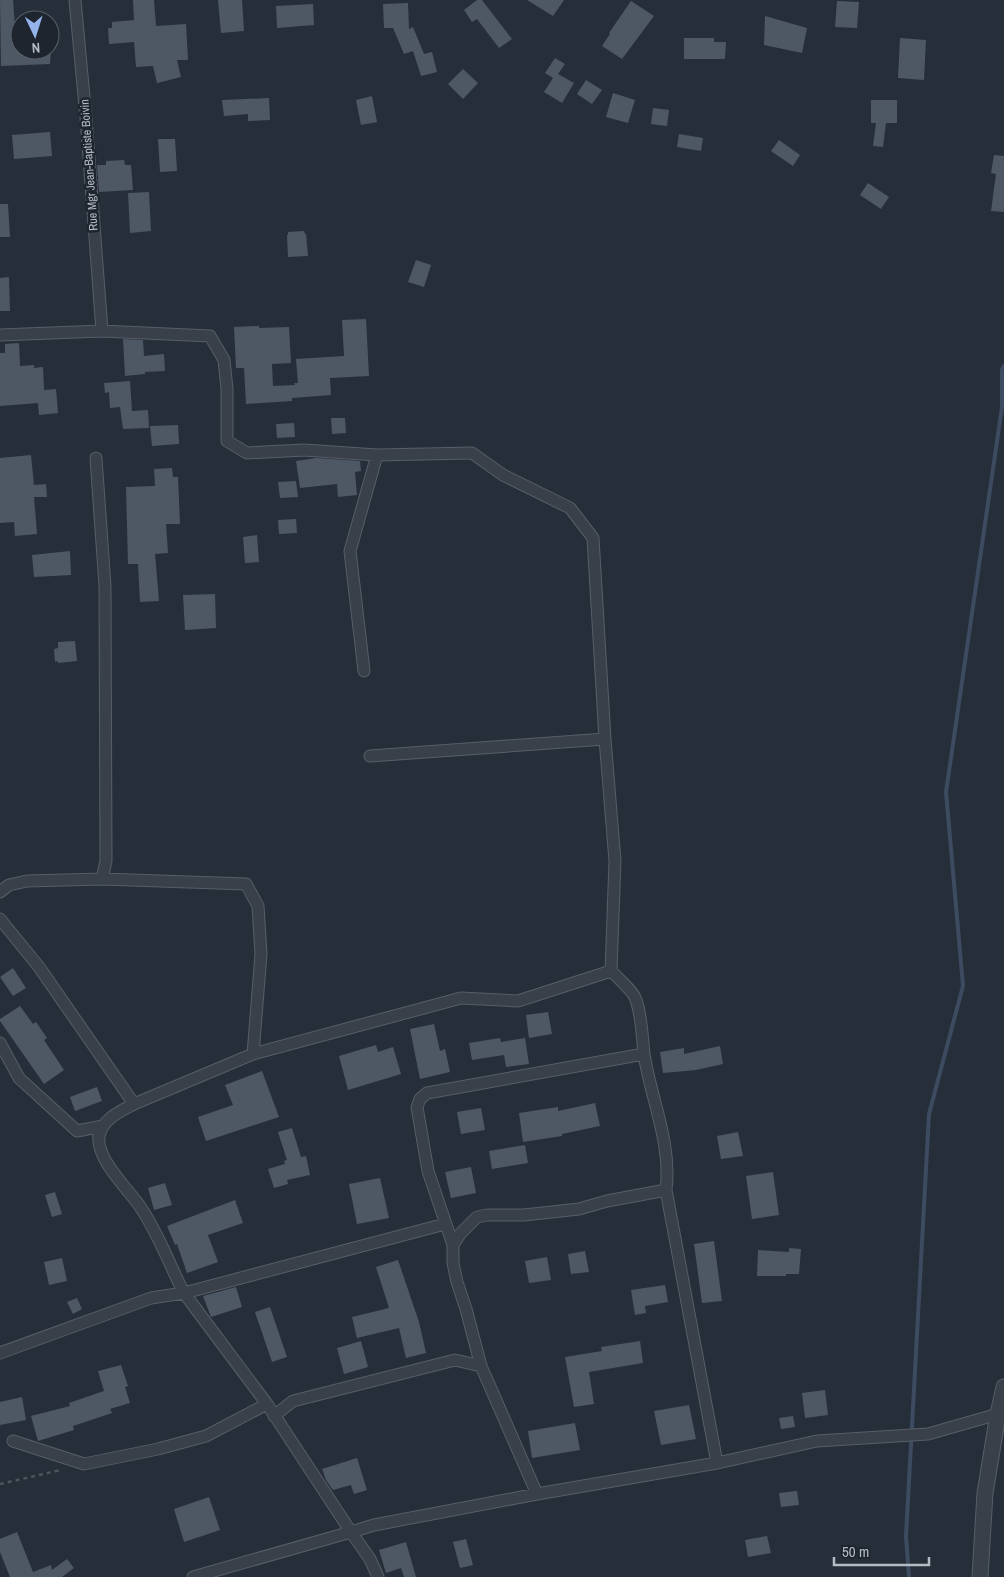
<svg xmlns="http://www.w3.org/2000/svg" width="1004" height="1577" font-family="'Archivo Narrow',sans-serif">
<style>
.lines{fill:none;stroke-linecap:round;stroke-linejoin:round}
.stream{stroke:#3d4b60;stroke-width:4}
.building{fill:#4e5865}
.minor-casing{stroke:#575e68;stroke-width:13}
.tertiary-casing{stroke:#575e68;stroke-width:17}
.path{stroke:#47575a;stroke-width:2.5;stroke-dasharray:4 4;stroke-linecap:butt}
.minor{stroke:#39404a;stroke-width:11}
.tertiary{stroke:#39404a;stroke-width:15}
.labels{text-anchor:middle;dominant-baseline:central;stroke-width:5;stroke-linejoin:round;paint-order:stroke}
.street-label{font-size:12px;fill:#b5bbc5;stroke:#1e252f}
</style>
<rect width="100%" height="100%" fill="#262e39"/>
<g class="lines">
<path class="stream" d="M909,1577L906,1536L929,1114L963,986L946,792L1002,407V370L1004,366"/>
</g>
<path class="building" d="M0,0H13L16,43H20V50H51L50,64L1,66Z
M133,0H154L156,26L186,24L188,60H177L181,77L157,83L153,66L136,67L134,42L109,44L108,28H112V22L134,20Z
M218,0H242L244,31L221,33Z
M477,0H482L512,39L499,48L477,19L472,22L464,10Z
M527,0H564L553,16Z
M631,1L654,16L622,59L602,46L610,34L609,33Z
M837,1L859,2L857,28L835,27Z
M408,3L409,29L413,27L424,54L432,52L437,72L421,76L413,51L404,54L393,28H384L383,4Z
M313,4L314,25L277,28L276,6Z
M765,16L807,28L802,53L764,45Z
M684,38H714V42H726L725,59H684Z
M900,38L926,40L924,80L898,78Z
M555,58L565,64L558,74L574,83L562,103L544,92L553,78L545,73Z
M463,69L478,83L463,99L448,84Z
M586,80L602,90L592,104L577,94Z
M613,93L635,100L628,123L606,117Z
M372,96L377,122L361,125L356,100Z
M269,98L270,120L248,121V114L224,116L222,100Z
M871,100H897V123H886L883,147L873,146L876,123H871Z
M653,108L669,110L667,126L651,124Z
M50,132L52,156L14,159L12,135Z
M679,134L703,138L701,151L677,147Z
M158,139H175L177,171L160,172Z
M779,140L800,155L793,166L771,151Z
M994,155L1004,156V212L991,211L996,174L991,173Z
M124,160L125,165H131L133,190L99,192L97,165H106V161Z
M868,183L889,197L881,209L860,195Z
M149,192L151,231L130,233L128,193Z
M0,204H8L10,237H0Z
M304,231L305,234H306L308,256L288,257L287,235H288V232Z
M416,260L431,265L424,287L408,282Z
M9,277L10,311H0V278Z
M366,319L369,376L330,378L331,395L292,398V401L246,404L244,368H236L234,327L259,326V328L289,327L291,363L272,364L273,386L295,385L294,383H298L296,359L344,356L342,320Z
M123,339L143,340L144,356L164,354L165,371L145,372V374L125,376Z
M19,343L20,366L34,365V368L43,367L44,390L56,389L58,413L39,415L38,403L0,406V353H5V344Z
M130,381L132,411L148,410L149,428L123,429L120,407L110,408L109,392L105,393L104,383Z
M331,418H345L346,433L332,434Z
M294,423L295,437L277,438L276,424Z
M178,425L179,444L152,446L150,426Z
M31,455L34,485L46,484L47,497H34L37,534L15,536L14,522L0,523V458Z
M316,458L360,461L361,471L355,472L357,495L338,497L337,484L300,488L296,461Z
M172,468L173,477H178L180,524H166L168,553L155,554L159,601L140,602L138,564H128L126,487L155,486L154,469Z
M296,481L298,497L280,498L278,482Z
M296,519L297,533L279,534L278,520Z
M257,535L259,562L245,563L243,537Z
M70,551L71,575L34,577L32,555Z
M215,594L216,628L185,630L183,595Z
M75,641L77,661L58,663V661L55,662L54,649L58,648V642Z
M13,968L26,988L13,996L0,977Z
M20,1006L33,1024L36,1022L47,1038L44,1040L64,1070L44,1084L0,1021V1019Z
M548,1012L552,1034L529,1038L526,1015Z
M434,1024L440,1051L445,1049L450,1072L420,1079L410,1029Z
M500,1038L501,1042L525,1038L529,1064L506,1067L504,1055L472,1060L469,1043Z
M376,1045L378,1052L393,1047L401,1074L348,1090L339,1056Z
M720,1046L723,1064L696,1070L663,1073L660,1052L684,1048V1054Z
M262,1071L279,1117L206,1141L198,1117L233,1105L225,1085Z
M97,1087L102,1101L75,1111L70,1097Z
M595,1103L600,1126L562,1134V1136L523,1142L519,1113L558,1107V1111Z
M481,1108L485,1130L461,1134L457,1112Z
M292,1128L301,1157L306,1156L310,1175L287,1180L288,1184L274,1188L268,1169L285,1164L284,1161L287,1160L278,1132Z
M738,1132L743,1156L721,1159L717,1136Z
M525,1145L528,1163L492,1169L489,1151Z
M471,1167L476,1193L451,1198L445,1172Z
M773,1172L779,1215L752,1219L746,1176Z
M380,1178L389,1218L357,1224L349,1184Z
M165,1183L172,1205L154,1210L148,1188Z
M55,1192L62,1214L52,1217L45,1195Z
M235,1200L243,1223L208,1235L218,1262L187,1273L177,1244L175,1245L167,1226Z
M714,1241L722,1301L702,1303L694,1244Z
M789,1248L801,1249L799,1274H786V1276H757L758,1250L789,1252Z
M585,1251L589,1272L571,1274L568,1254Z
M547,1257L551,1280L529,1283L525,1261Z
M62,1258L67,1281L49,1285L44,1262Z
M398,1260L419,1322L426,1353L406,1358L399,1328L357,1338L352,1317L389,1308L376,1267Z
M665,1285L668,1302L645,1306L646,1313L635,1315L631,1290Z
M236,1287L242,1307L211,1317L203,1296Z
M77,1298L82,1309L73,1314L67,1302Z
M270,1307L287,1357L272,1362L255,1312Z
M361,1341L368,1367L344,1374L337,1348Z
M640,1341L643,1363L589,1372L594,1404L574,1407L565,1357L602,1351L601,1347Z
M121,1365L128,1386L125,1387L130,1403L110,1409L112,1413L73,1426L74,1430L38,1441L31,1416L70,1406L69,1403L104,1391L98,1371Z
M825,1390L828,1415L805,1418L802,1393Z
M22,1397L26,1420L0,1425V1402Z
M689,1405L696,1439L661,1445L654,1411Z
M793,1416L795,1427L781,1429L779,1418Z
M575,1423L580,1450L532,1458L528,1431Z
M357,1458L367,1490L354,1494L351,1485L333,1490L326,1480L322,1469Z
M797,1491L799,1505L781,1507L779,1493Z
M209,1497L220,1530L184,1542L174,1509Z
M17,1532L33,1572L51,1565L52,1570L67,1559L74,1568L62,1577H10L0,1552V1539Z
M767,1536L771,1553L748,1557L745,1540Z
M466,1539L473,1565L460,1568L453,1542Z
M406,1542L416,1577H404L401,1568L386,1573L379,1550Z"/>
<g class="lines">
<defs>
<path id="minor" d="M75,0L86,118L102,331
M0,335L102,331L210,336L224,360L227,389V441L247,453L304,450L377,455L472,453L503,475L570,508L593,538L605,739
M96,458L105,586L106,861L102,879
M364,671L350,551L377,455
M370,756L605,739L615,861L611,971C618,978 634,992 636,1000C642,1017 642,1036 644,1054C651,1099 672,1144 666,1190L717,1463
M0,892L9,885L27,881L102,879L246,884L258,906L261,954L253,1054
M0,919L39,967L134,1104
M0,1043L19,1078L77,1131L103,1126
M453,1245L460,1234L477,1217L487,1215H524L579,1209L607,1201L666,1190
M0,1353L151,1298L184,1293C169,1264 158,1232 139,1205C127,1188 96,1159 99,1136C102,1119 121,1111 134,1104L253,1054L461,998L518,1001L611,971
M481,1366L466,1309L457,1282L453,1263V1245L428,1171L417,1107L420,1099L427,1093L644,1054
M267,1404L184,1293L445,1224
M274,1416L293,1401L455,1360L481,1366L537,1494
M13,1441L84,1464L158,1449L206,1436L267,1404L351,1532L374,1525L537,1494L717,1463L817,1441L928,1434L998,1414
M193,1577L351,1532L370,1559L378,1577"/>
<path id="tertiary" d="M980,1577L985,1493L998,1414L1004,1387"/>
</defs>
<use href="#minor" class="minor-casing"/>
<use href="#tertiary" class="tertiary-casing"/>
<path class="path" d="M0,1484L61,1470"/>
<use href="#minor" class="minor"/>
<use href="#tertiary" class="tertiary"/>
</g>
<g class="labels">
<g class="street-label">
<text transform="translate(89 165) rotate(-94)">Rue Mgr Jean-Baptiste Boivin</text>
</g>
</g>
<g transform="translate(35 35) rotate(176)"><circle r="24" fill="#1e252f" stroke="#5a616b"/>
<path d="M0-4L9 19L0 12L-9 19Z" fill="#94b4eb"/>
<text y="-8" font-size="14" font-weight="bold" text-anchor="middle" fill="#b5bbc5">N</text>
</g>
<path d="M834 1557v8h95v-8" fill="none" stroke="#b5bbc5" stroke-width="2.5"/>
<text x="842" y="1557" font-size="15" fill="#b5bbc5" stroke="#1e252f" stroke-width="4" paint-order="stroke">50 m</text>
</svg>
